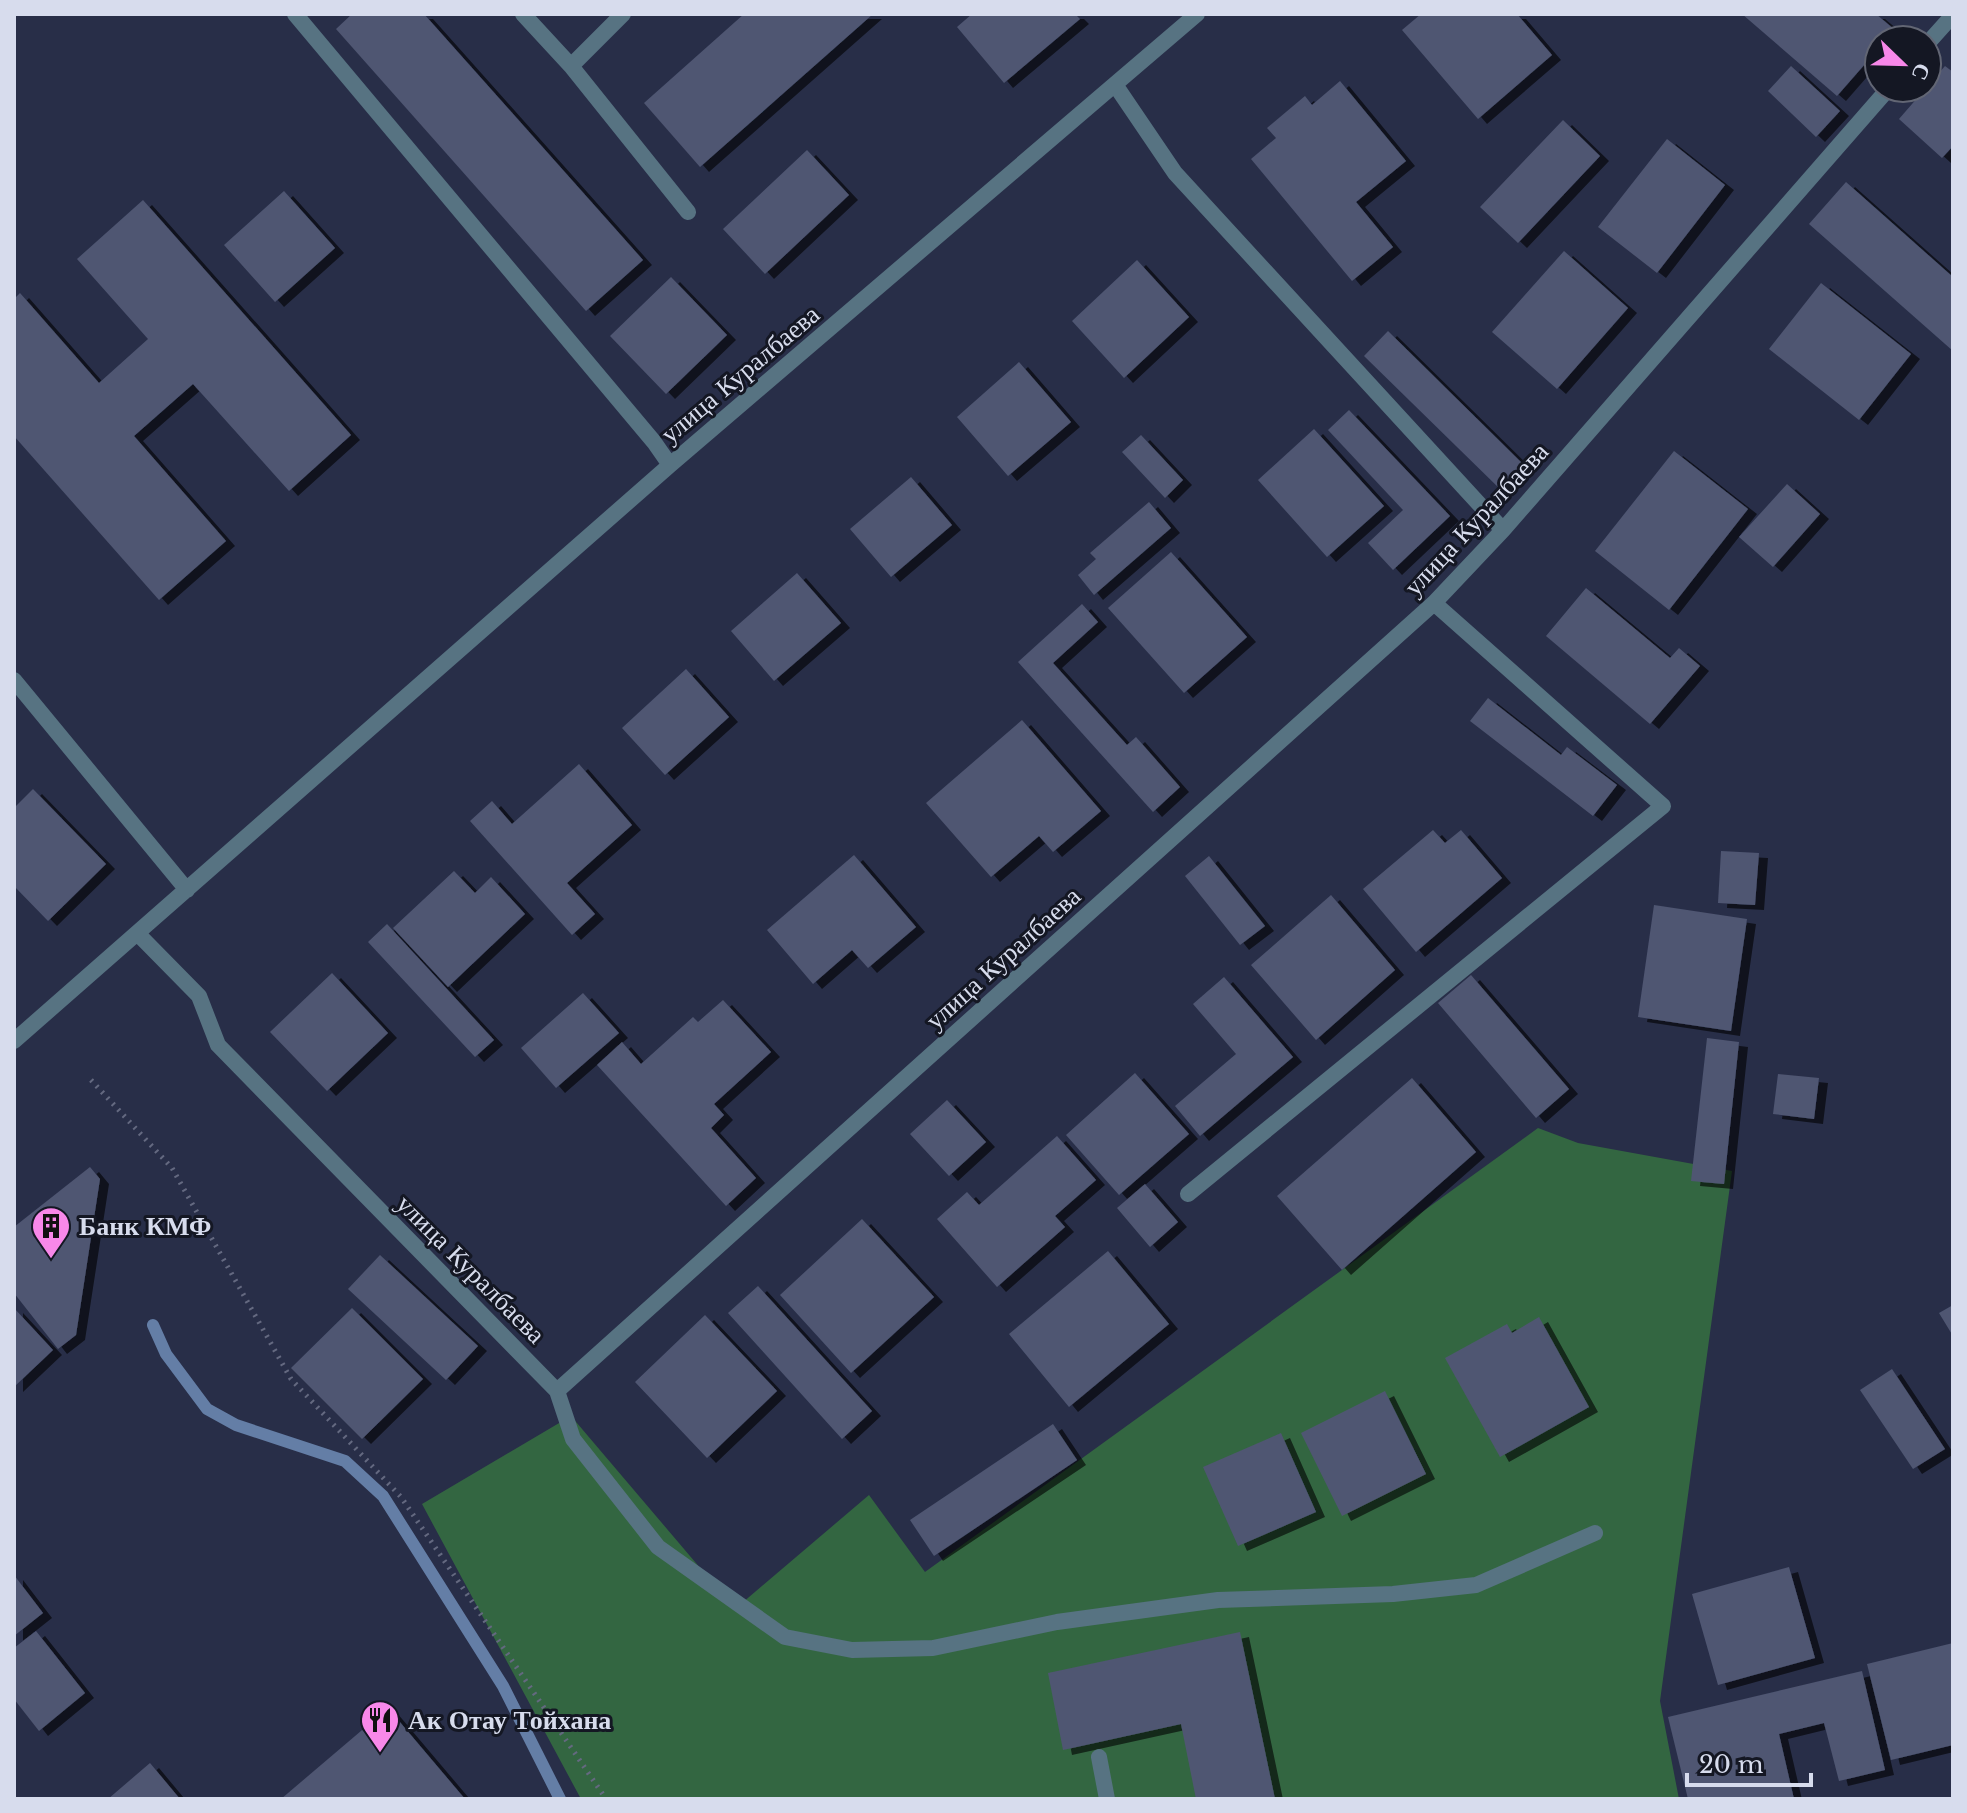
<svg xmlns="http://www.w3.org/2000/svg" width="1967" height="1813" font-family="'Libre Baskerville',serif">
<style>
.green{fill:#336641}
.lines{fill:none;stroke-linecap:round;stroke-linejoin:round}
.stream{stroke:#647ea6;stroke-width:12}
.building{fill:#4f5672;filter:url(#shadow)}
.path{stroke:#646980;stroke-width:5;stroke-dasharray:2 6;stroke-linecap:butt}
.service{stroke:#577382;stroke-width:16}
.minor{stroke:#577382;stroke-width:16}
.labels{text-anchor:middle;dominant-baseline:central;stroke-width:6;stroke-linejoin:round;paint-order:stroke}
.street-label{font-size:26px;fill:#d7dced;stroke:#141723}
.poi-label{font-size:26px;font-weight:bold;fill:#d7dced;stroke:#141723;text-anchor:start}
</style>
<defs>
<filter id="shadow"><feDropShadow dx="9" dy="5" stdDeviation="0" flood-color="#0009"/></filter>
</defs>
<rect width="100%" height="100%" fill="#282e48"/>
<path class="green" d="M1538,1128L1578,1143L1732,1171L1660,1701L1679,1799H581L422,1504L571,1416L735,1609L869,1495L925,1572Z"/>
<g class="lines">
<path class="stream" d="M153,1325L166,1354L207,1409L236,1425L345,1461L383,1496L503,1686L560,1799"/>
</g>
<path class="building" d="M352,14H424L643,260L586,311L336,29Z
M744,14H873L700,167L644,103Z
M972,14H1075L1080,19L1004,83L957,27Z
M1421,14H1517L1552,55L1478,119L1402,30Z
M1742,14H1876L1895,30L1886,40H1879V48L1837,96Z
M1791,66L1840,111L1816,137L1768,91Z
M1945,66L1953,72V146L1942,158L1899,119Z
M1340,81L1406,161L1356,202L1393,247L1352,281L1251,159L1276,138L1267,128L1305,96L1312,105Z
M1563,120L1600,156L1518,243L1480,207Z
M1667,139L1725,185L1657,273L1598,227Z
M807,150L849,195L765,274L723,229Z
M1846,182L1953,277V351L1809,224Z
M284,191L335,248L275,302L224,245Z
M143,200L351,435L289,491L193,384L134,436L226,541L159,600L14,436V299L20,293L99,383L148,339L77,259Z
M1564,251L1628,308L1557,389L1492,332Z
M1137,260L1189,317L1124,378L1072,321Z
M671,277L727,335L666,394L610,336Z
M1821,283L1911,354L1859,420L1769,349Z
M1388,331L1526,467L1502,491L1364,356Z
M1019,362L1071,422L1008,476L957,417Z
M1349,410L1450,516L1393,570L1368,543L1403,510L1328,430Z
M1314,429L1384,506L1327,557L1258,480Z
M1141,435L1183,480L1165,498L1122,452Z
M1674,451L1748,509L1669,610L1595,551Z
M911,477L952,525L891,577L850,529Z
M1787,484L1820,514L1773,567L1739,537Z
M1149,502L1171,528L1094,595L1078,575L1096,559L1090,553Z
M1171,552L1247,637L1184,693L1108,608Z
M797,573L841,623L774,681L731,631Z
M1586,588L1670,658L1679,648L1700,666L1650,724L1546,636Z
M1082,604L1098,622L1053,663L1127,745L1136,737L1180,787L1153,812L1018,662Z
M686,669L729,717L665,775L622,728Z
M1488,698L1561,755L1567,747L1617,785L1593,816L1470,721Z
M1022,720L1101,811L1053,852L1039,836L991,877L926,803Z
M579,764L632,825L567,883L595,914L572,935L470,821L492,801L512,824Z
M33,789L106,864L48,921L14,886V808Z
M1433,830L1445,843L1461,830L1502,878L1416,952L1363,889Z
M1721,851L1759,853L1755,905L1718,903Z
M854,855L916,927L868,968L852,950L813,984L767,930Z
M1209,856L1265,926L1240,945L1185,876Z
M454,871L475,893L491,877L525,914L448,987L393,928Z
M1331,895L1395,970L1316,1040L1251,965Z
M1654,905L1747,919L1731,1031L1638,1017Z
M387,924L494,1040L475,1057L368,942Z
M332,973L388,1033L327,1091L270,1032Z
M1471,975L1569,1089L1536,1118L1438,1003Z
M1224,977L1293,1057L1200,1136L1175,1106L1236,1054L1193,1004Z
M583,993L619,1033L556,1088L521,1048Z
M723,1000L771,1052L714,1104L724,1115L711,1128L756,1178L726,1206L597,1065L622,1042L641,1064L693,1017L698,1022Z
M1707,1038L1739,1042L1724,1184L1691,1181Z
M1135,1073L1189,1134L1119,1195L1066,1135Z
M1778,1074L1819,1078L1814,1119L1773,1114Z
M1412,1078L1476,1152L1342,1270L1277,1196Z
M947,1100L986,1142L949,1176L910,1134Z
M1057,1136L1096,1180L1055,1216L1065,1227L997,1287L937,1219L967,1192L979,1205Z
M90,1167L100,1179L76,1335L58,1349L14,1293V1227Z
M1145,1184L1178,1222L1150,1247L1117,1208Z
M862,1219L934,1297L851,1373L780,1295Z
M1108,1251L1169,1324L1069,1407L1009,1334Z
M380,1255L478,1346L446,1380L348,1289Z
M758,1286L872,1411L842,1439L728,1313Z
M1953,1305V1336L1939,1313Z
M14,1308L53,1350L14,1387Z
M352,1308L423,1379L362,1439L291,1368Z
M705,1315L777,1391L707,1458L635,1382Z
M1539,1317L1589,1407L1500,1457L1445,1358L1507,1324L1512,1333Z
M1892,1369L1945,1449L1913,1469L1860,1390Z
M1385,1391L1426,1474L1342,1516L1301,1433Z
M1053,1424L1077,1460L934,1556L910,1520Z
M1281,1433L1316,1512L1238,1546L1203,1467Z
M1789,1567L1815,1658L1718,1685L1692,1594Z
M14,1575L43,1613L14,1636Z
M36,1631L85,1693L39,1731L14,1699V1648Z
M1240,1632L1275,1799H1196L1181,1724L1063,1750L1048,1673Z
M1953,1643V1745L1891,1760L1867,1664Z
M1862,1671L1885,1770L1839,1781L1824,1723L1779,1734L1794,1799H1688L1668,1717Z
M388,1708L465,1799H281Z
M150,1763L180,1799H108Z"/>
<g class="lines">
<path class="path" d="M91,1080L172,1168L291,1379L401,1497L606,1799"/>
<path class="service" d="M1099,1757L1107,1799"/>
<path class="minor" d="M295,14L654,442L670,465
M523,14L571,66L688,212
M1927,44L1953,15
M571,66L623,14
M1116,86L1175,173L1503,530
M14,680L187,890
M138,934L199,996L218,1045L557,1391L573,1439L658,1547L785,1637L852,1650L933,1648L1057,1622L1218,1600L1393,1594L1476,1585L1595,1533
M14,1041L670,465L1197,14
M1188,1194L1663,806L1434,603
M557,1391L1434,603L1503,530L1889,88"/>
</g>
<defs>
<symbol id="building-pin" viewBox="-11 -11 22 30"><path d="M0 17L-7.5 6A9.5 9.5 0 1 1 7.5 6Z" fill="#f888e9" stroke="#141723"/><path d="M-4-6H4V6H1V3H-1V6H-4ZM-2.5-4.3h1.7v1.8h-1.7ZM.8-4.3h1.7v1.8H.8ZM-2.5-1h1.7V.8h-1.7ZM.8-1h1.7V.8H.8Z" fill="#111"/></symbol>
<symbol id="restaurant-pin" viewBox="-11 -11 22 30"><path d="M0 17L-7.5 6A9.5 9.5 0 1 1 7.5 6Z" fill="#f888e9" stroke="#141723"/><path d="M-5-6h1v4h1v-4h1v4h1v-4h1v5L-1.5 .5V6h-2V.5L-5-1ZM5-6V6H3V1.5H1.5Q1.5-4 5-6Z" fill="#111"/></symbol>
</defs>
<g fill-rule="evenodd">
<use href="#building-pin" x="29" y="1204" width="44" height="60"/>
<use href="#restaurant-pin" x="358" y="1698" width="44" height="60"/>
</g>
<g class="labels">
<g class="street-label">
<text transform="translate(740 374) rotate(-40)">улица Куралбаева</text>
<text transform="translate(1476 519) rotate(-47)">улица Куралбаева</text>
<text transform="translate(1003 958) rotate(-42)">улица Куралбаева</text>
<text transform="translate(471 1269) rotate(45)">улица Куралбаева</text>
</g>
<g class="poi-label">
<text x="79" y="1226">Банк КМФ</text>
<text x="408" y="1720">Ак Отау Тойхана</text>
</g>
</g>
<rect width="1967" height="1813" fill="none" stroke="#d7dced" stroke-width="32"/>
<g transform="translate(1903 64) rotate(113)"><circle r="38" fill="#141723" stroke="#626674" stroke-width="2"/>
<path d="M0-6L14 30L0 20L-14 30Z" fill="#f888e9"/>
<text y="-12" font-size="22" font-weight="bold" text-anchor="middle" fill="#d7dced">С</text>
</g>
<path d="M1687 1773v12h124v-12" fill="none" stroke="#d7dced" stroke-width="4"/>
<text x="1699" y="1773" font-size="24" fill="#d7dced" stroke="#141723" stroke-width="6" paint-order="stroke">20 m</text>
</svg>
